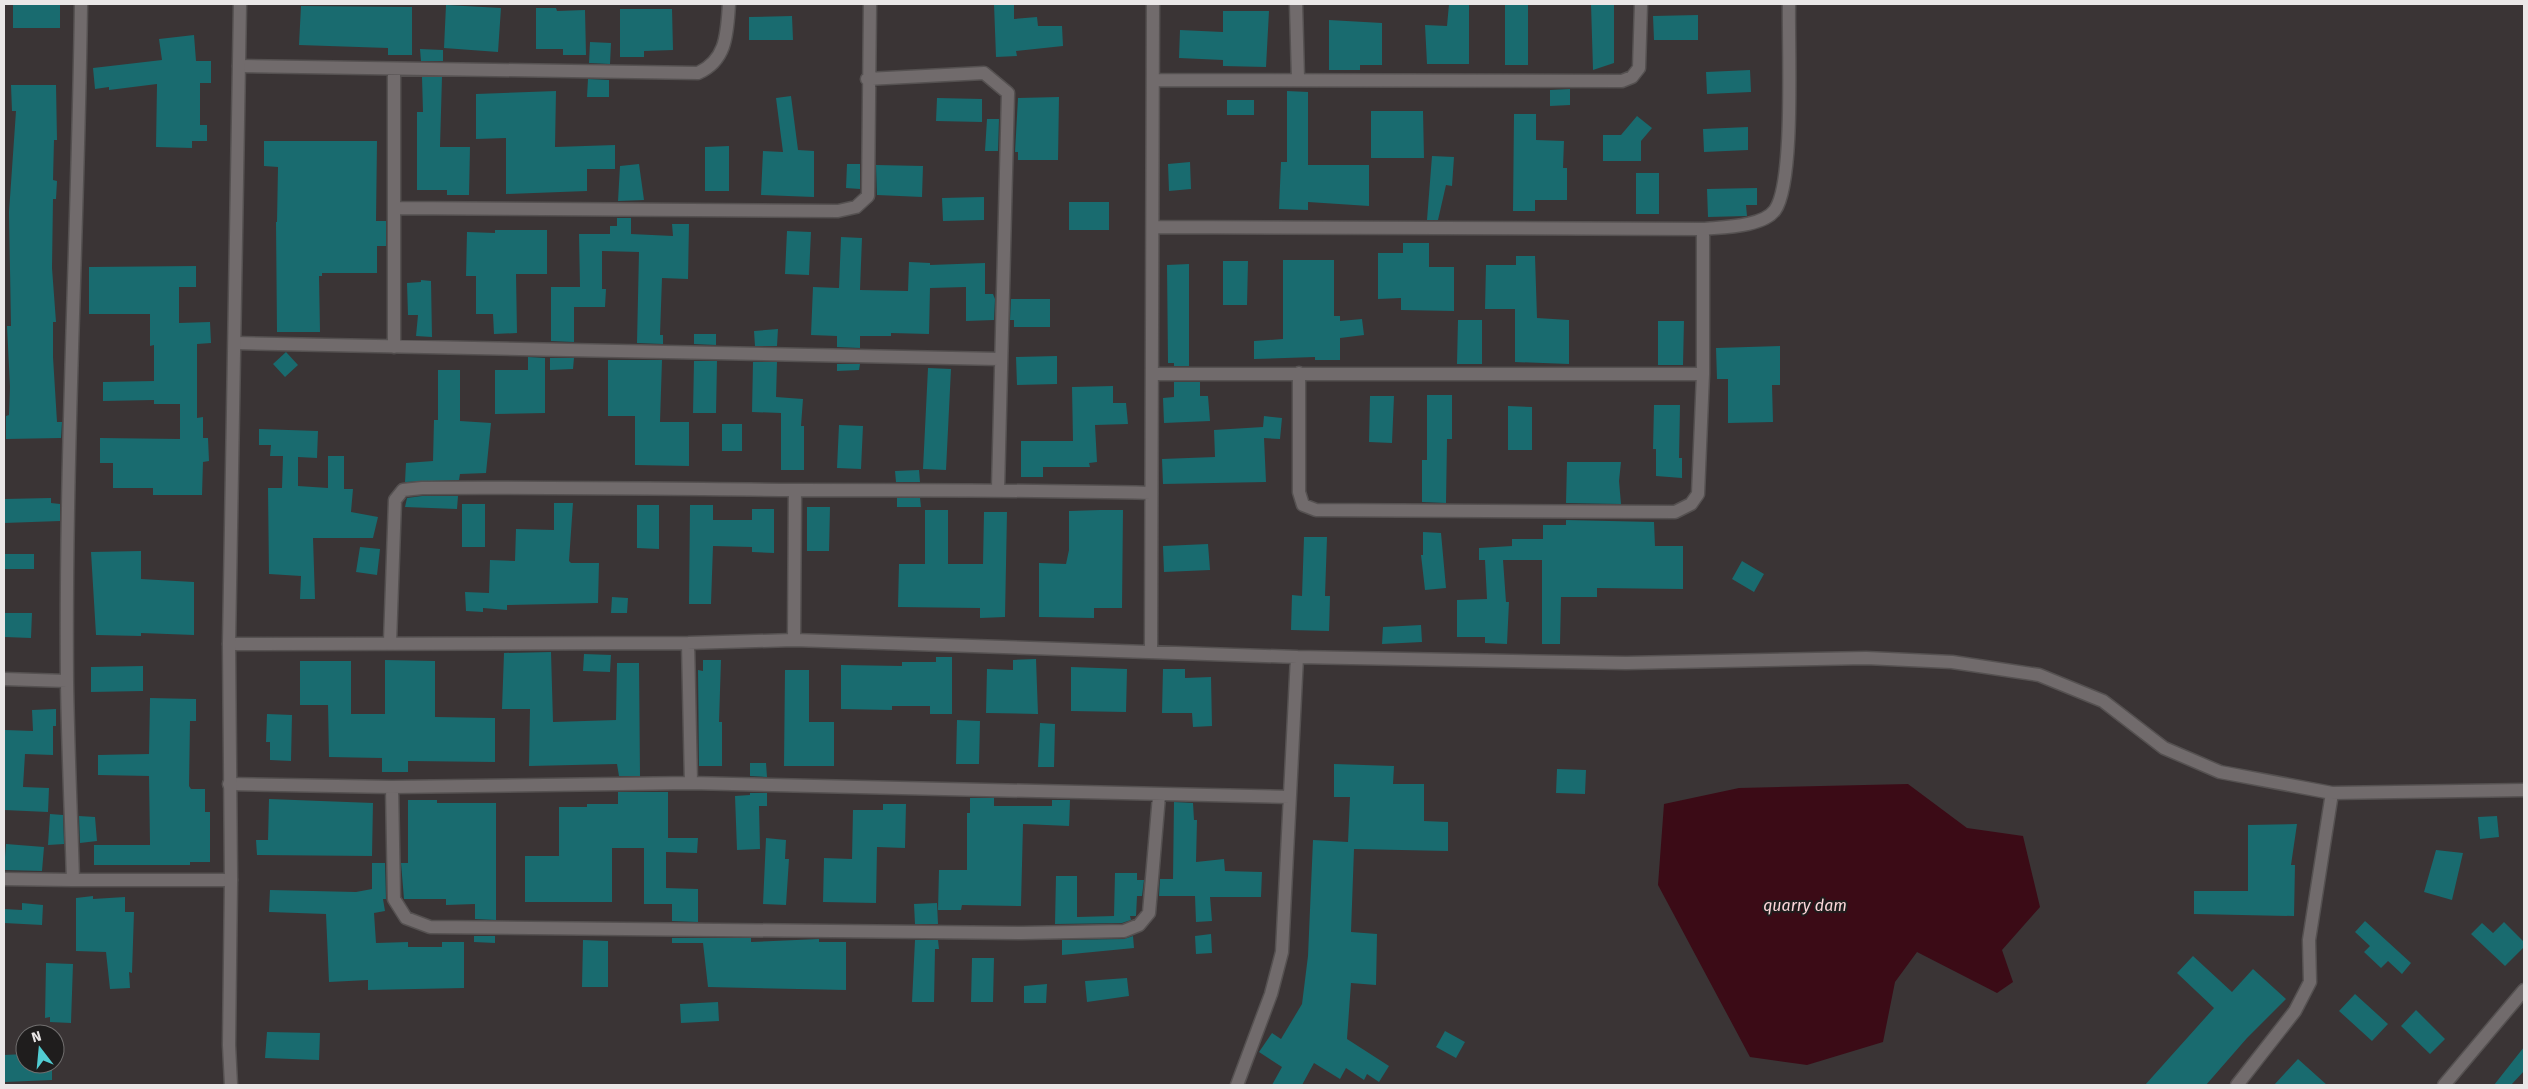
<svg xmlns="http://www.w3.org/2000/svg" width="2528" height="1089" font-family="'Fira Sans',sans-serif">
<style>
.water{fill:#3b0b16}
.building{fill:#196b6f}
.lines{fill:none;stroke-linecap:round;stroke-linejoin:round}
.minor-casing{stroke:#555151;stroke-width:15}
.tertiary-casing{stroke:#555151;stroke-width:15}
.minor{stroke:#716b6c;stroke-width:12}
.tertiary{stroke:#716b6c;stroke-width:12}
.labels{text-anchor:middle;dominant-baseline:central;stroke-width:4;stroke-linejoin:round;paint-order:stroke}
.water-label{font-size:16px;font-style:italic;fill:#fcd6d9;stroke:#1f1d1d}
</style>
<rect width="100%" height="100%" fill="#3a3435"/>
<path class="water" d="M1908,784L1967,828L2023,836L2040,907L2002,950L2013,982L1997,993L1917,952L1895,982L1883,1042L1807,1065L1750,1057L1658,885L1664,804L1739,788Z"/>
<path class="building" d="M13,4H60V28H13Z
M994,4H1014V19L1037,17L1038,26H1062L1063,46L1016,51L1017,56L996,57Z
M1449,4H1469V64H1427L1425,25L1447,26Z
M1505,4H1528V65H1505Z
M1591,4H1614V63L1593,70Z
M446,5L501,8L498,52L444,48Z
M301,6L412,7V55H388V48L299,45Z
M536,8H556L557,11L585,10L586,55H563V49H536Z
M620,9H672L673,50L644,51V57H620Z
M1223,11H1269L1266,67L1223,66V60L1179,58L1180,30L1223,32Z
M1698,15V40H1654L1653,16Z
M792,16L793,40H749V17Z
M1329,20L1382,23V65H1360V70H1329Z
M194,35L196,61H211V83H200V125H207V141H192V148L156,147L157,84L109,90V87L95,89L93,68L162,60L159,39Z
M590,42L611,43L610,64L589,63Z
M420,49L443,50V61H421Z
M1750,70L1751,92L1707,94L1706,72Z
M422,77H442L440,147H470L469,195H447V190H417V112H423Z
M588,79L609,80V97H587Z
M11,85H56L57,140H54L53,180L57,181L56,199H53L52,268L56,322H53V357L57,422H62L61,438L6,439V416L9,415L10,387L7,326H11L9,212L16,111H12Z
M1570,89V105L1550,106V90Z
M556,91L555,147L615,145V169H587V191L506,194V138L476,139V94Z
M1287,91L1308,92V165H1369V206L1308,202V210L1279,209L1281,162H1287Z
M791,96L798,150L814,151V197L761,195L763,151L783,152L776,98Z
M1059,97L1058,160H1018V152H1015L1018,98Z
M937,98L982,99V122L936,121Z
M1227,100H1254V115H1227Z
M1371,111H1423L1424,158H1371Z
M1514,114H1536V140L1564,141L1563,168H1567V200H1535V211H1513Z
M1637,116L1652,128L1641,141V161H1603V135H1621Z
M987,119H999L998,151H985Z
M1748,127V150L1704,152L1703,129Z
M264,141H377L376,221H386V246H377V273H322V276H319L320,332H277L276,222H277L278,167L264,166Z
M729,146V191H705V147Z
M1432,156L1454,157L1452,186L1446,185L1438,220H1427Z
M1190,162L1191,189L1169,191L1168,164Z
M639,164L644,200L618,201L620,166Z
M847,164H860V189L846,188Z
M876,165L923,166L922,197L877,195Z
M1636,173H1659V214H1636Z
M1757,188V205H1746L1747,216L1708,217L1707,189Z
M984,197V220L943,221L942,198Z
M1069,202H1109V230H1069Z
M617,218H631V234L673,236L672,224H689L688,279L662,278L660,335H663V344L637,343L639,252L602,251V289H606L605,307H574V342L551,341V287H580L579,234H610V226H617Z
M495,230H547V274H516L517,333L494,334L493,314H476V276H466L467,232L495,233Z
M787,231L811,232L809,275L785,274Z
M841,237L862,238L860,290L908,291L909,262L930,263V265L985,263V294H993L995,299L994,320L966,321V287L930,288L929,334L891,333V336H860V348L837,347V336L811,335L813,287L839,288Z
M1403,243H1429V267H1454V311L1401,310V298L1378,299V253H1403Z
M1516,256H1535L1537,318L1569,320V364L1515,362V309H1485L1486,265H1516Z
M1283,260H1334V316H1340V321L1362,319L1364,335L1340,338V360H1315V357L1254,359V341L1283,339Z
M1223,261H1248L1247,305H1223Z
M1189,264V366H1174V363H1168L1167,265Z
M196,266V287H179V323L210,322L211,343L197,344V418L203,417V438H208L209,461L203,462L202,495H153V488H113V463H100V438L180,439V404H154V400L103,401V382L154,381V345L150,346V314H89V267Z
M421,280L431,281L432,337L416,336L418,315H408L407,283L421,282Z
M1011,299H1050V327H1014V320H1010Z
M1458,320H1482V364H1457Z
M1658,321H1684L1683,365H1658Z
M778,329L777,346H755L754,331Z
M694,334H716V345L694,344Z
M1780,346V385H1772L1773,422L1728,423V379H1717L1716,348Z
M286,352L298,365L285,377L273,364Z
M1057,356V384L1017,385L1016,357Z
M528,357L545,358V413L495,414V370H528Z
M550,358H574L573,369L550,370Z
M608,360H662L660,422H689V466L635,465V416H608Z
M694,361H717L716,413H693Z
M753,362H777L776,397L803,399L801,426H804V470H781V413L752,412Z
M837,364H860L859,370L837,371Z
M928,368L951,369L946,470L923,469Z
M438,370H460V421L491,423L486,473L460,474L459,480L405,482L406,463L433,461L434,420H438Z
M1174,382H1200V396H1208L1210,421L1164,423L1163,398L1174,397Z
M1113,386V403H1126L1128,424L1095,425L1097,462L1089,463L1090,467H1043V477H1021V441H1073L1072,387Z
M1427,395H1452V439H1447L1446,503L1422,502V460H1427Z
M1370,396H1394L1392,443L1369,442Z
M1654,405H1680L1679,458H1682V478L1656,476V449H1653Z
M1508,406L1532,407V450H1508Z
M1264,416L1282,418L1280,439L1264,438L1266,482L1163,484L1162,459L1215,457L1214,430L1263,427Z
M722,424H742V451H722Z
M839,425L863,426L861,469L837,468Z
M259,429L318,431L317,458L298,457V486L328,488V456H344V489H353L351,512L378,517L373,538H313L315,599H300L301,576L269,574L268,488H282L283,456H270L271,445H259Z
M1567,462H1621L1619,481L1621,504L1566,503Z
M919,470L920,482H896L895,471Z
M422,496H458L457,509L405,507L407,498Z
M51,498V503L60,504V521L4,523V499Z
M897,498H920L921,507H897Z
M554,503H573L569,561L571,563H599L598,603L507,605V610L483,608V612L466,611L465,592L489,593L490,560L515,561L516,529L554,530Z
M462,504H485V547H462Z
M637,505H659V549L637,548Z
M690,505H713V520H752V509H774V553L752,552V547L713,546L711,604H689Z
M807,507H830L829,551H807Z
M925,510H948V564H983L984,512H1007L1005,617L980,618V608L898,607L899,564H925Z
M1100,510H1123L1122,608H1094V618L1039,617V563L1066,564L1069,550V511Z
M1566,520L1654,522L1655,546H1683V589L1597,588V597H1561L1560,644H1542V560H1503L1506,602H1509L1507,644L1485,643V637H1457V600L1487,599L1485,560H1479V548L1512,546V539H1543V525H1566Z
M1423,532L1441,533L1446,588L1425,590L1421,555H1423Z
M1304,537H1327L1325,596H1330L1329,631L1291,630L1292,595L1302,596Z
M1208,544L1210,570L1164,572L1163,546Z
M360,547L380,549L377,575L356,572Z
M141,551V579L194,582V635L141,633V636L96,635L91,552Z
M5,554H34V569H5Z
M1742,561L1764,574L1754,592L1732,579Z
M612,597L628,598L627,613H611Z
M5,613H32L31,638L5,637Z
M1421,625L1422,642L1382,644L1383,627Z
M551,652L553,722L616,720L617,663H639L640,776H619L617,764L529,766L530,709H502L504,653Z
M584,654L611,655L610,672L583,671Z
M936,657H952V714H930V706H892V710L841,709V665L902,666V662H936Z
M1036,659L1038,714L986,713L987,669L1013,670V660Z
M385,660L435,661V717L495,718V762L408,761V772H382V758L329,757L328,705H300V661H351V714H385Z
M703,660H721L719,722H722V766H699L698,670L703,671Z
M143,666V691L91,692V667Z
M1071,667L1127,669L1126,712L1071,711Z
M1163,669H1185V678L1211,677L1212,726L1193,727L1192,713H1162Z
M785,670H809V722H834V766H784Z
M150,698L196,699V721H190L189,786L191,789H205V812H210V862H190V865H94V845H150V843L149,776L98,775V755L149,754Z
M56,709V726H53V755L25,754L23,787L49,788L48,812L4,810L5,730L33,731L32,710Z
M267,714L292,715L291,761L270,760V742H266Z
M957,720L980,721L979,764H956Z
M1040,723L1055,724L1054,767H1038Z
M750,763H766L767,777L750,776Z
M1334,764L1394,766L1393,784H1424V821L1448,822V851L1354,849L1351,932L1377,934L1376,985L1351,983L1347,1039L1389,1066L1379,1082L1367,1074L1364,1080L1346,1068L1340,1079L1314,1063L1302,1085H1272L1282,1067L1259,1052L1272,1033L1281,1039L1302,1004L1308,956L1313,840L1348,842L1350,797H1334Z
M1557,769L1586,770L1585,794L1556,793Z
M618,792H668V838H698L697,853L666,852V888L698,889V922L672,921V904H644V848H612V902H525V856H559V807H587V804H618Z
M750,793H767V806H759L760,849L737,850L735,796L750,795Z
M970,798H994V806H1052V800H1070L1069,826L1023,824L1021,906L962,905L961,910H938L939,870H967V813H970Z
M269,799L373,803L372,856L257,855L256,840H268Z
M408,800H437V803H496V920L475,919V904L446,905V899H404L401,863H408Z
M1174,802L1193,803L1194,820H1197L1196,862L1224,859L1225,871L1262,872L1261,897H1210L1212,921L1196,922L1195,896H1159L1160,879H1173Z
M883,804H906L905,848L877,847L876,903L823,902L824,858L852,859L853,810H883Z
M50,814L63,815L64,844L48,845Z
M79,816L95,817L97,841L80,843Z
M2497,816L2499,837L2480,839L2478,817Z
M2297,824L2291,865H2295L2294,916L2194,914V891H2248V825Z
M766,838L786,840L785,859H789L786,905L763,904Z
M6,844L44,847L42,871L4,870Z
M2436,850L2463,853L2452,900L2424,892Z
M372,863H385L386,899H383L385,911L374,913L376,943L408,942V947H442V942H464V988L368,990V980L329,982L326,914L269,912L270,890L356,892L372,889Z
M1115,873H1137V880H1144L1142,896H1137L1136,916H1130L1131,920L1122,923L1055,924L1056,876H1077V917L1114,916Z
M93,896V899L125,897V912H134L132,973L129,972L130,988L110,989L106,952L76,951V898Z
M22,903L43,905L42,925L4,923V909L22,910Z
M937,903L938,924H915L914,904Z
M2365,921L2411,963L2402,974L2388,961L2381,968L2364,952L2370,946L2355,932Z
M2504,922L2524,942V947L2505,966L2471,934L2482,923L2493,933Z
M1211,934L1212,953L1196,954L1195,936Z
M474,936H495V943L474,942Z
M1133,936L1134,948L1062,955V940L1124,939Z
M672,938H751V942L819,939V942H846V990L708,987L703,943H672Z
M583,940L608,941V987H582Z
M915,940H938L939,949H935L934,1002H912Z
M2193,956L2232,992L2253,969L2286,999L2247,1038L2206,1085H2145L2214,1008L2177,973Z
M972,958H994L993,1002H971Z
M46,963L73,964L71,1023L50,1022V1017L45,1018Z
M1127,978L1129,996L1087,1002L1085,981Z
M1047,984L1046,1003H1024V986Z
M2355,994L2388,1024L2372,1041L2339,1011Z
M718,1002L719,1021L681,1023L680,1004Z
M2416,1010L2445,1039L2430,1054L2401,1026Z
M1445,1031L1465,1042L1456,1058L1436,1047Z
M267,1032L320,1033L319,1060L265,1058Z
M2524,1047V1071L2511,1085H2494Z
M25,1054V1064H52V1080L5,1082L4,1055Z
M2298,1059L2327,1085H2274Z"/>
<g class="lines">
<defs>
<path id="minor" d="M81,4C78,230 65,456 67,682C68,748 71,814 73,880H231
M1296,4L1298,79
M239,66L698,73C727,60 727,33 729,4
M394,70V347
M867,79L984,73L1008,93L998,489
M1153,80L1622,81L1632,77L1639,68L1641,4
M395,208L838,211L856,207L868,196L870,4
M1154,227L1703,229C1722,227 1763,227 1775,210C1795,182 1788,44 1789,4
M236,343L999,359
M1299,373V492L1303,505L1316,510L1675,512L1691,504L1698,494L1703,374V229
M1153,374H1703
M794,640L795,490
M390,642L395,500L403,490L422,488C546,487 671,489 796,490C914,490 1032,490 1150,493
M688,643L691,783
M229,644L688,643L794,640L1297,657L1626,663L1866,658L1952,662L2039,675L2103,701L2164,748L2220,772L2332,793L2524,790
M1151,651L1153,4
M4,679L67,681
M229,784L392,787L691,783L1289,797
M392,787L394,899L406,918L430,927L1022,933L1124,931L1139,925L1149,913L1159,796
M4,879L73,880
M1237,1085L1271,994L1282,952L1297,657
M2237,1085L2295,1011L2310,982L2309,940L2332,793"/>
<path id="tertiary" d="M231,1085L229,1045L231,880L229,644L240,4
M2444,1085L2524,990"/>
</defs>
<use href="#minor" class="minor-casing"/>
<use href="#tertiary" class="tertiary-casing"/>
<use href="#minor" class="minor"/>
<use href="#tertiary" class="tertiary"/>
</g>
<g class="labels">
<g class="water-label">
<text x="1805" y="905">quarry dam</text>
</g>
</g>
<rect width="2528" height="1089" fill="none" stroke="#eae7e7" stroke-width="10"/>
<g transform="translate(40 1049) rotate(344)"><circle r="24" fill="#1f1d1d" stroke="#706e6e"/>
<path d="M0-4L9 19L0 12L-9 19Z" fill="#51ccd2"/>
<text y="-8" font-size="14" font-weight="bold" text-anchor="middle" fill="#eae7e7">N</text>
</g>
</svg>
